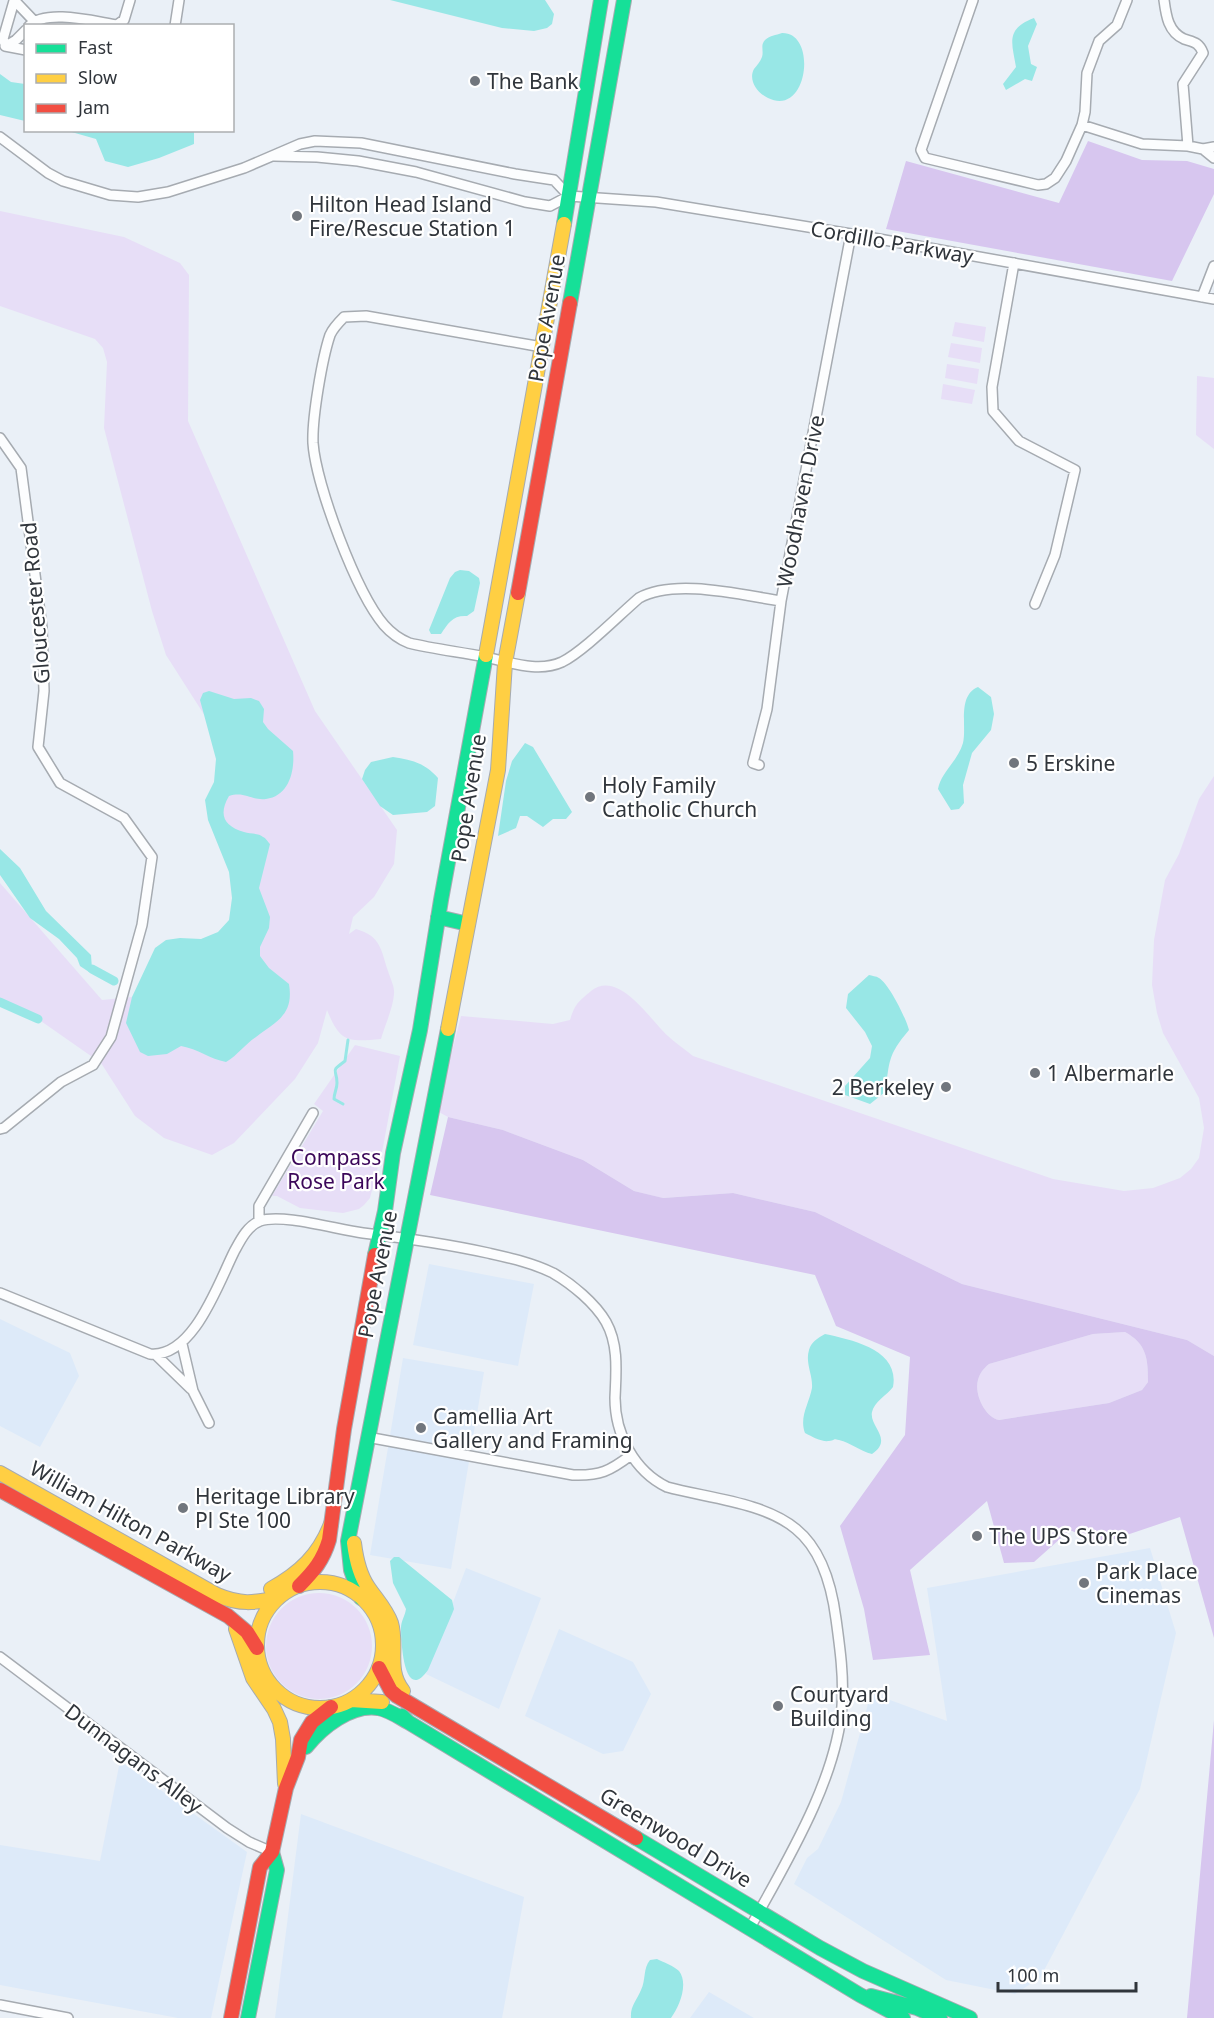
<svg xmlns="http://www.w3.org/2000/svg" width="1214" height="2018" font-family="'Noto Sans',sans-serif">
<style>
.built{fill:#ddeaf9}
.green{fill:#e7def7}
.forest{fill:#d7c6ef;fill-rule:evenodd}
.water{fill:#98e7e6}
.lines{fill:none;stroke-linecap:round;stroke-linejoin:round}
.stream{stroke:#98e7e6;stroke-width:3}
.canal{stroke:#98e7e6;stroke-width:9}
.street-casing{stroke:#a6abb1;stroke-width:12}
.fast-casing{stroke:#a6abb1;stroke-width:16}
.slow-casing{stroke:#a6abb1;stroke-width:16}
.jam-casing{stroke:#a6abb1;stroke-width:16}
.street{stroke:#fcfdfe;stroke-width:9}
.fast{stroke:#16e098;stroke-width:14}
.slow{stroke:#ffcf43;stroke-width:14}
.jam{stroke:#f24e42;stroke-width:14}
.poi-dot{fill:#71767d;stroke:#fff;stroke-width:2}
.labels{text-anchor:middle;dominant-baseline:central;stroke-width:4.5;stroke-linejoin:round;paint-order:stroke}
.poi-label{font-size:21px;fill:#30353b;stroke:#fff;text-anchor:start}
.street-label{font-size:21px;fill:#30353b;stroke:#fff}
.park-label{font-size:21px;fill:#3b0759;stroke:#fff}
</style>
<rect width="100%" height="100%" fill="#eaf0f7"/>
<path class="built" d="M429,1264L534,1284L518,1366L413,1345Z
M0,1319L70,1353L79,1376L40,1447L0,1426Z
M403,1358L484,1372L451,1569L370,1555Z
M1150,1548L1176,1633L1140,1789L1040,1978L1015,1994L946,1980L794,1884L807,1858L818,1849L841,1802L871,1693L947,1721L927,1588Z
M466,1568L541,1598L499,1709L426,1674Z
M559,1629L633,1662L651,1694L623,1751L603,1754L525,1716Z
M120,1761L247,1852L211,2018H178L0,1985V1845L100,1861Z
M301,1814L524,1897L502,2018H275Z
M709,1992L754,2018H690Z"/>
<path class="green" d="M0,211L124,237L180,263L189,275L188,421L315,711L397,830L394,864L374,897L353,917L349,934L356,929C381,936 381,950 388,971C390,978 395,987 394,994C393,1008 385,1025 381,1039C347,1042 340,1042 327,1010L318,1043L295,1079L234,1143L212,1155L164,1138L135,1116L101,1063L38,1019L0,1002V883L102,1000L132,997L251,927L212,812L235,763L166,655L152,611L104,428L107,362L103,348L95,339L0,306Z
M955,322L986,327L984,342L952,336Z
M951,343L982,348L980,363L948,357Z
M947,364L979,369L977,384L945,378Z
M1197,376L1214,378V449L1196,435Z
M943,384L975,390L972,404L941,399Z
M1214,776V1356L1187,1340L962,1284L815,1212L733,1193L662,1198L634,1191L583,1160L503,1130L448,1117L437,1111L461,1016L553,1024L570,1020C575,1004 578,1002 591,991C619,969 650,1020 668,1036C675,1043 685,1049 693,1056L1053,1179L1124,1191L1153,1188L1180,1178L1191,1169L1199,1158L1204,1128L1199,1098L1163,1033L1157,1013L1152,985L1154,940L1165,880L1179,854L1199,799Z
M355,1045L400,1056L383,1147L370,1198L364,1205L359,1209L343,1213L300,1208L277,1196H272L323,1111L314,1104Z
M1125,1332C1147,1344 1148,1359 1148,1382L1142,1390L1109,1403L998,1420C985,1416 974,1394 978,1380C980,1373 983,1369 989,1364L1093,1334Z
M266 1646a53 53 0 1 1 106 0a53 53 0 1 1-106 0Z"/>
<path class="forest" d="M1088,141L1142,160L1187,161L1214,169V194L1172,281L886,229L906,161L1059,203Z
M448,1117L503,1130L583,1160L634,1191L663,1198L733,1193L815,1212L962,1284L1187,1340L1214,1356V1638L1180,1517L1100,1544L1070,1530L1034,1562L1004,1563L987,1501L910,1570L930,1655L873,1660L864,1609L840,1526L905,1435L910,1357L836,1326L815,1275L430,1195ZM1125,1332C1147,1344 1148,1359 1148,1382L1142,1390L1109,1403L999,1420C985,1417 974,1394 978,1380C980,1373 983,1369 989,1364L1093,1334Z
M1214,1720V2018H1187Z"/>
<path class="water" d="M390,0H545L554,14L552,24L547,28L534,31L502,28Z
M1034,18L1037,24L1028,46L1031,64L1037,67L1032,81L1025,79L1006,90L1003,84L1016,67C1012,43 1005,29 1034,18Z
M782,33C818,32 808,118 768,98C757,93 748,80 754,69C757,65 760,62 762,57C764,51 760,45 765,40C769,36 776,35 782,33Z
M0,74L11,82L25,84V121L0,115Z
M68,131H194V144L159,158L128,167L105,161L96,139Z
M460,570L469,571L479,578L480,583L474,611L467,616C453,615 448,623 441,634H431L429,630L450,578L455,572Z
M978,687L991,697L994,714L991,730L972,753L963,785L964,803L959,809L951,810L938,789C941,772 958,761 963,743C967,726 957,696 978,687Z
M209,691L234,699L251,698L259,701L264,709L263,722L268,729L293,751C295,771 289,796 266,799C252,801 245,791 229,796C218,815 224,826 244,832C250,834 259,833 263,837C266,838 268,842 270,844L259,888L270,917L269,928L260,947V956L269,968L289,984C294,1015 277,1021 256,1037C245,1044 238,1055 226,1062C210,1059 198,1049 181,1046L167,1054L148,1056L140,1052L126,1023L132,997L155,948L166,940L180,938L201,939L218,932L229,920L232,898L229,872L208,820L205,800L214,782L216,759L200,700L203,693Z
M525,743L533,747L572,812L566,819H553L543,827L527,816H520L516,828L498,836L506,781L512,761Z
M393,757C412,760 425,763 438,778L435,806L427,812L393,815L380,806L362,779L365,770L371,762Z
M0,849L20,868L46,911L91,955L92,969L89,972L80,966L77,958L59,939L30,918L0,875Z
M869,975C872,976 876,976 879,978C889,984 906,1018 909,1030C887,1056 890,1061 885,1092L870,1104L845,1095V1086L870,1058L872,1046L865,1032L846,1008L848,994Z
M825,1334C853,1340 900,1350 893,1387C887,1395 874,1402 872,1412C869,1427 894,1439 872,1454C860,1451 851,1443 839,1440C832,1438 836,1440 829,1441C821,1442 813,1437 805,1433C799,1417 809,1404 812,1388C813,1375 805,1363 809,1350C811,1342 818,1338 825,1334Z
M394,1557H399L452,1600L454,1609L452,1614L428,1670C404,1704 401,1642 401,1628C401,1621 405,1616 406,1609L393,1583L390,1561Z
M657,1959C663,1962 674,1966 679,1971C689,1984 679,2007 671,2018H631C630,2006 637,2000 641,1990C646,1980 643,1968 650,1960Z"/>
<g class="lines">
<path class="stream" d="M343,1104L334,1099C334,1093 337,1089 337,1083C337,1068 329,1073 345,1061L348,1040"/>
<path class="canal" d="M92,969L114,981
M0,1002L38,1019"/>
<defs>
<path id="street" d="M14,0L34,21
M973,0L921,150L925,158L1038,185L1046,184L1055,178L1066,161L1082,125L1085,112L1087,73L1099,41L1117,25L1127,0
M1164,0C1166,15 1168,32 1184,39C1193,42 1199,42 1203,53L1183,84L1188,146L1203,149
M14,1L3,39L6,46L16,40L26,30
M29,26C46,8 96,22 117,25L124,20L130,0
M175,26L179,0
M5,46L26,50
M1082,125L1142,144L1188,146
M0,137L48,173L63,181L110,195L138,197L168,192L244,168L300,144L315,141L361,143L515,174L554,180L569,196
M1214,147L1203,149L1214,158
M274,156L317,157L358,161L416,172L525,202L550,206L569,196L656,202L851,234L1214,299
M1014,263L992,387L993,411L1019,441L1075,470L1055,555L1035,604
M1202,297L1214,266
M542,347L366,316L344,317C339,322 333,328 330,335C322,359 312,418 313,443C316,485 356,592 384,625C391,633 399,639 409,643C434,649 460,652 485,657C510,662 538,673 562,662C584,651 619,615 639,598C675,578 741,595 781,601
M0,438L21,468L42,628L44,691L38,747L60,783L124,818L152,857L142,925L111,1037L93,1065L61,1082L4,1128L0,1129
M759,765L753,763L767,709L781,601L851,234
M259,1221V1206L313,1113
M0,1293L150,1354C193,1358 218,1284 234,1252C240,1241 247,1226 260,1221C282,1213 338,1230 363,1233C405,1238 447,1244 488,1253C510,1258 533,1263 553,1273C572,1284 595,1303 606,1322C619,1345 616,1373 615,1398C615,1434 634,1471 667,1487C707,1498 764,1502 796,1529C822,1550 832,1588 836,1619C840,1648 844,1677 842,1706C837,1780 785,1864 750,1928
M182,1344L193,1391L209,1423
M156,1355L191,1389
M367,1437L573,1475C600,1476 610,1471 631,1455
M0,1657L227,1828L249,1842L272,1852
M0,2005L68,2018"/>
<path id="fast" d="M564,224L601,0
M570,303L624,0
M438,917L468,924
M375,1255L385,1211L393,1153L420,1030L441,900L486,655
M361,1598L351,1570L348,1541L448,1029
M402,1716L408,1722L860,1995L903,2018
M306,1747C322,1727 351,1704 378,1708C389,1710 399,1717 408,1722
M636,1838L820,1948L863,1971L970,2018
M871,1996L917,2008L940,2018
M248,2018L277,1870L272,1852"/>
<path id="slow" d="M486,655L564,224
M448,1029L498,770L505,663L518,593
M0,1473L217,1595C241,1605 253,1603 278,1598
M354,1543C356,1559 359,1574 368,1587C376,1599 386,1609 391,1623C398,1647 386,1670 403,1691
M257 1645a63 63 0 1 1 126 0a63 63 0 1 1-126 0Z
M271,1589C300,1573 319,1555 331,1524
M236,1629L253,1678L274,1709L280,1722L283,1739L285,1784
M351,1700L382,1702"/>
<path id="jam" d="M518,593L570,303
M0,1490L228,1616L247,1632L257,1648
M299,1586C314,1571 323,1560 329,1540L344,1429L375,1255
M379,1668L391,1691L397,1696L636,1838
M231,2018L260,1867L272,1852L286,1788L298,1757L301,1740L312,1722L331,1707"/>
</defs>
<use href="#street" class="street-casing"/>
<use href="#fast" class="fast-casing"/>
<use href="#slow" class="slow-casing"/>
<use href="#jam" class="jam-casing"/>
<use href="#street" class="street"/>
<use href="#fast" class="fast"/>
<use href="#slow" class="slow"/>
<use href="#jam" class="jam"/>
</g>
<g class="poi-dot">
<circle cx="475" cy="81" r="6"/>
<circle cx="297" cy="216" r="6"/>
<circle cx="1014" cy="763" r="6"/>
<circle cx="590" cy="797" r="6"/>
<circle cx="1035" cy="1073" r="6"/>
<circle cx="946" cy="1087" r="6"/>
<circle cx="421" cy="1428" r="6"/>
<circle cx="183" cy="1508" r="6"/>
<circle cx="977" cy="1536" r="6"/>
<circle cx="1084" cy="1583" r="6"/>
<circle cx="778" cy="1706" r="6"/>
</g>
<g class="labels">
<g class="poi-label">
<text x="487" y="81">The Bank</text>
<text x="309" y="204">Hilton Head Island<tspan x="309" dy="24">Fire/Rescue Station 1</tspan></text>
<text x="1026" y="763">5 Erskine</text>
<text x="602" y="785">Holy Family<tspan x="602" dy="24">Catholic Church</tspan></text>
<text x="1047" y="1073">1 Albermarle</text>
<text x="934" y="1087" text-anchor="end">2 Berkeley</text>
<text x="433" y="1416">Camellia Art<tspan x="433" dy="24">Gallery and Framing</tspan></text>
<text x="195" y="1496">Heritage Library<tspan x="195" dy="24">Pl Ste 100</tspan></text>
<text x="989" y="1536">The UPS Store</text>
<text x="1096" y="1571">Park Place<tspan x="1096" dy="24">Cinemas</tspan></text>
<text x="790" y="1694">Courtyard<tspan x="790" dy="24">Building</tspan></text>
</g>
<g class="street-label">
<text transform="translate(892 242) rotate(10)">Cordillo Parkway</text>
<text transform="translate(546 318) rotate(-80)">Pope Avenue</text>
<text transform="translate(800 501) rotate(-79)">Woodhaven Drive</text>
<text transform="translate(35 603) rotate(-95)">Gloucester Road</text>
<text transform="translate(468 798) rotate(-81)">Pope Avenue</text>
<text transform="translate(377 1274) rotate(-79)">Pope Avenue</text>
<text transform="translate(131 1521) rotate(29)">William Hilton Parkway</text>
<text transform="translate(134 1758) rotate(37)">Dunnagans Alley</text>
<text transform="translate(676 1837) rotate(31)">Greenwood Drive</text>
</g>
<g class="park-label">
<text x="336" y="1157">Compass<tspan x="336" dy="24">Rose Park</tspan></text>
</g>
</g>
<rect x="24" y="24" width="210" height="108" fill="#ffffff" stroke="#acaeb1" stroke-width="1.5"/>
<rect x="36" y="44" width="30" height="9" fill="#16e098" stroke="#acaeb1" stroke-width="1.5"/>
<text x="78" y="54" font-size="18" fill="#30353b">Fast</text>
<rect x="36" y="74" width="30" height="9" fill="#ffcf43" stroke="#acaeb1" stroke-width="1.5"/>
<text x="78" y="84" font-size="18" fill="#30353b">Slow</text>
<rect x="36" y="104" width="30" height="9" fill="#f24e42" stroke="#acaeb1" stroke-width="1.5"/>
<text x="78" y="114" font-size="18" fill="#30353b">Jam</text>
<path d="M998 1982v9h138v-9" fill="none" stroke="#30353b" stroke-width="3"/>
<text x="1007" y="1982" font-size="18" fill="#30353b" stroke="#ffffff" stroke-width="4.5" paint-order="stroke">100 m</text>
</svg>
